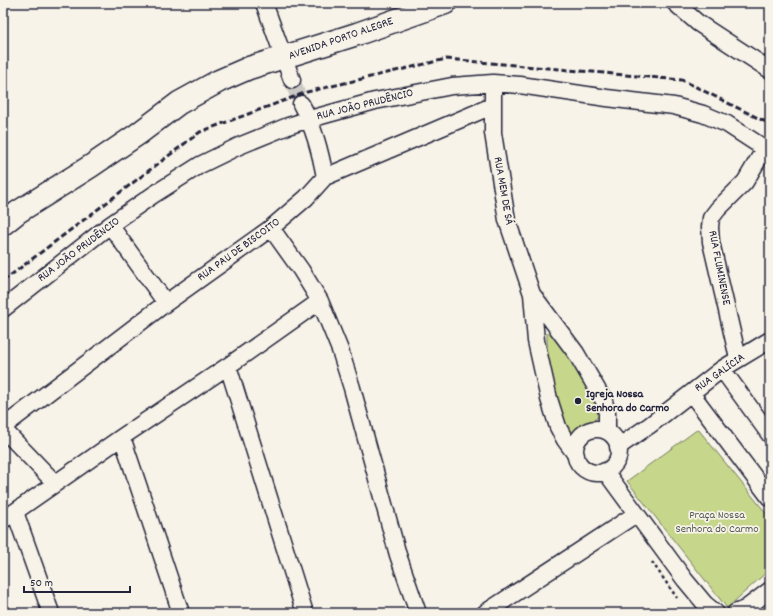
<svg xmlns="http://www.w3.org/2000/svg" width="773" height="616" font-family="Dekko,sans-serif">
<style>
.green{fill:#c6d68a;stroke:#747c62}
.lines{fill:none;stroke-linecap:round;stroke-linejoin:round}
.minor-tunnel{stroke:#ccc9c5;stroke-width:16;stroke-dasharray:16 8;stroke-linecap:butt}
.minor-casing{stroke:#22223b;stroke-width:19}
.secondary-casing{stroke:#22223b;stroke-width:25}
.path{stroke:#22223b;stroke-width:2.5;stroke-dasharray:3 3;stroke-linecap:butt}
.minor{stroke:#f7f3e8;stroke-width:16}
.secondary{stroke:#f7f3e8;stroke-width:22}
.rail{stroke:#22223b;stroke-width:3;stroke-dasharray:6 3;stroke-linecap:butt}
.poi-dot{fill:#22223b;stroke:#f7f3e8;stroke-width:1.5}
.labels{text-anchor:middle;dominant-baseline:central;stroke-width:3.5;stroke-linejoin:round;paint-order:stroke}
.street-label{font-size:12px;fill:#22223b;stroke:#f7f3e8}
.poi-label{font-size:12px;font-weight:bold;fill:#22223b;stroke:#f7f3e8;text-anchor:start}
.park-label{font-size:12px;fill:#535853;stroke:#f7f3e8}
</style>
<rect width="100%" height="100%" fill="#f7f3e8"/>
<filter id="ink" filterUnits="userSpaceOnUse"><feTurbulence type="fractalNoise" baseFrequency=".025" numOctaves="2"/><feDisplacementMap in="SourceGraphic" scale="8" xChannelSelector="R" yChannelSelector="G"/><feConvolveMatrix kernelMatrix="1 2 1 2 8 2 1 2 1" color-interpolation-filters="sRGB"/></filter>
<g filter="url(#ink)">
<path class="green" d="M549,332L560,340L601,403L599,416L584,428L571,441C559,406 546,371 547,333Z
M698,429L770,518V569L727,608L627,481Z"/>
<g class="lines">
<path class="minor-tunnel" d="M292,80L301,104"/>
<defs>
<path id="minor" d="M264,3L292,80
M675,3L698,23L770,70
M493,83V133L507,220L532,294L536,341L549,399L558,427L565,440L576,455
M301,104C314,127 320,151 325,177
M110,225L166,303
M271,228L301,270L320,301L340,350L352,388L398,555L418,613
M532,294L576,353L604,401L607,413V431
M3,309L110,225L153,195L200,165L239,146L288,126L310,119L375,101L452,86L493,83L520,85L607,98L674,106L703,114L727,124L770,152
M738,358L711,242L710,227L711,218L718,209L745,182L765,148
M228,366L305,613
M722,369L770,435
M691,393L770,498
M3,427L166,303L271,228L306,198L325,177L492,106
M3,429L55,483
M575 451a22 22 0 1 1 44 0a22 22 0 1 1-44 0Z
M122,437L181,613
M618,447L650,425L722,369L770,340
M605,471L685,580L705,604L716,613
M15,512L51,613
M3,520L122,437L228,366L320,301
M485,613L636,514
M735,613L745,609L770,590"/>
<path id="secondary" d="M3,224L18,212L91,166L138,134L179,103L219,81L249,68L357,34L445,3"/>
</defs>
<use href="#minor" class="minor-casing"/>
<use href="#secondary" class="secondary-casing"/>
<path class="path" d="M652,562L677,598"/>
<use href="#minor" class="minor"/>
<use href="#secondary" class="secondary"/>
<path class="rail" d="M3,281L200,132L307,92L446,59L682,80L770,124"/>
</g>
</g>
<circle class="poi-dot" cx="578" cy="401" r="4"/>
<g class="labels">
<g class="street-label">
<text transform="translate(341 39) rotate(-19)">AVENIDA PORTO ALEGRE</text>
<text transform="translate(365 105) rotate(-14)">RUA JOÃO PRUDÊNCIO</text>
<text transform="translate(503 191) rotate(80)">RUA MEM DE SÁ</text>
<text transform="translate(79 250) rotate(-37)">RUA JOÃO PRUDÊNCIO</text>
<text transform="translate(239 250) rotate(-36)">RUA PAU DE BISCOITO</text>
<text transform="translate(719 268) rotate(79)">RUA FLUMINENSE</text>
<text transform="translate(720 373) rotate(-35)">RUA GALÍCIA</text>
</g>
<g class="poi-label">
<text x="586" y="394">Igreja Nossa<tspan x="586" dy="14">Senhora do Carmo</tspan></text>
</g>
<g class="park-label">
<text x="717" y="515">Praça Nossa<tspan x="717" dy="14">Senhora do Carmo</tspan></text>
</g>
</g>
<rect width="773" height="616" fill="none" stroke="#f7f3e8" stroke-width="16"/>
<rect x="8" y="8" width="757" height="600" fill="none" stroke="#22223b" stroke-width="1.5" filter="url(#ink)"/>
<path d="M24 586v6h106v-6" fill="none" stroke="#22223b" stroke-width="2"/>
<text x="30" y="586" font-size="12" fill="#22223b" stroke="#f7f3e8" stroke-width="3" paint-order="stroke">50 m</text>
</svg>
